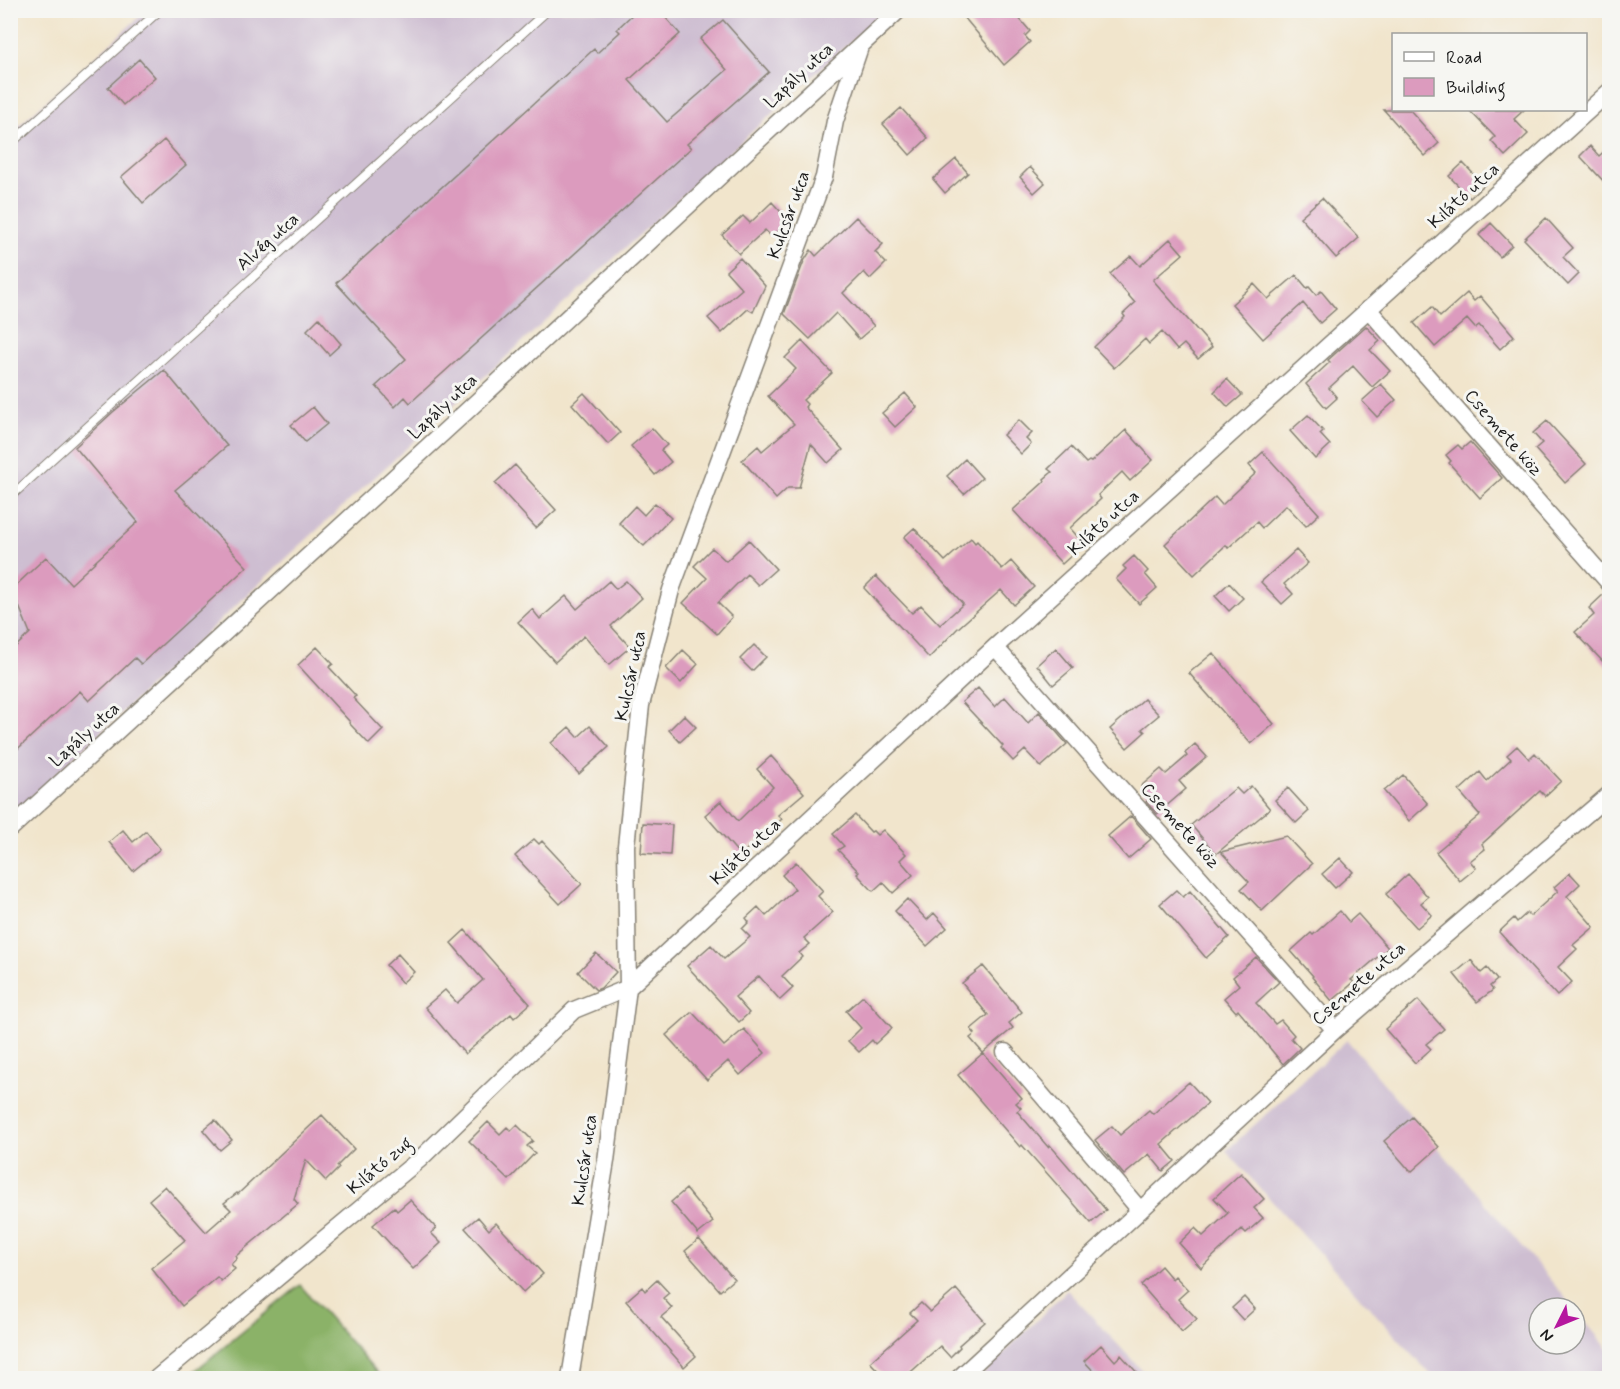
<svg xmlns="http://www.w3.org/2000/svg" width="1620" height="1389" font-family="Mynerve,sans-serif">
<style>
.industrial{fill:#cebed1}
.forest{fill:#8bb268;stroke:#546742;stroke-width:1.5}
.building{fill:#dc9bbe}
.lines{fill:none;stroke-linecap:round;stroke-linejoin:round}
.lane-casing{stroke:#868074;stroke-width:10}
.street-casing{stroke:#868074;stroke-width:19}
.lane{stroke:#fff;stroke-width:8}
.street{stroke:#fff;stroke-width:16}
.labels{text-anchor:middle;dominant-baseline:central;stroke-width:6;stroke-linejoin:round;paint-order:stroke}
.street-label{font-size:18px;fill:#1c1c1c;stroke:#f6f6f2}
</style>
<rect width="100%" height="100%" fill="#f6f6f2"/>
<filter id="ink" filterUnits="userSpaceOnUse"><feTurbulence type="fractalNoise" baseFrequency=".0167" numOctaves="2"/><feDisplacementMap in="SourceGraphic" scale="12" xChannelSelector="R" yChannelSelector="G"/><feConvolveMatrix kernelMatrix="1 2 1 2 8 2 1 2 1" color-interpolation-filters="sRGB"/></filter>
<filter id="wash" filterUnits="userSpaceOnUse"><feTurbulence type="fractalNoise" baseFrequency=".008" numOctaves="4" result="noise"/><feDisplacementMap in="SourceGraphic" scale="24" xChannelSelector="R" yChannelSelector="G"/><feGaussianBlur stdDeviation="1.35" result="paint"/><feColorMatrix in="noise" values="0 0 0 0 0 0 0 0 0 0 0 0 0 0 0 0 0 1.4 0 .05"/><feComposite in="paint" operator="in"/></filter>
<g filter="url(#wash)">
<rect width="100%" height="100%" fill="#f1e5cc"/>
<path class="industrial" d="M146,11H884L292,553L11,816V133Z
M1347,1040L1574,1308H1539V1344H1575V1310L1609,1350V1378H1434L1226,1151Z
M1067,1290L1149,1378H979Z"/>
<path class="forest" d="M300,1285L382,1378H186Z"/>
<g id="blocks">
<path class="building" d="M637,10H659L680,34L629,80L667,122L727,70L700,39L723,20L769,72L687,144L691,148L410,403L405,397L395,407L376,386L406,359L336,283L594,49L597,53L620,32L617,29Z
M958,10H1012L1030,31L1025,36L1030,42L1004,65Z
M139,59L155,77L123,105L108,87Z
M901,108L928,138L910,155L883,124Z
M1384,110H1410L1439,143L1425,156Z
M1469,110H1524L1514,119L1528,134L1505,156L1491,141L1495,137Z
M164,140L186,165L143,203L121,177Z
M1590,146L1599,156L1610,146V188L1580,156Z
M956,159L968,173L945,193L933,179Z
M1463,163L1484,185L1470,198L1449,176Z
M1030,167L1045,183L1034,193L1020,177Z
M1322,198L1359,238L1336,258L1300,217Z
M772,202L789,221L772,237L765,230L739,254L722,235L743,216L750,223Z
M856,217L883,244L875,252L886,263L870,279L864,272L843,293L874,326L859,339L836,313L810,339L784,314L804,261L811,250L816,256Z
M1546,218L1573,248L1563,257L1579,274L1568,285L1524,239Z
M1491,223L1512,245L1500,257L1479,235Z
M1170,239L1183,254L1153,280L1212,347L1198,359L1184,344L1177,350L1162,332L1149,344L1145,339L1114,368L1094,347L1125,317L1123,314L1135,303L1110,274L1131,256L1140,266Z
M740,258L765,286L753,312L748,309L722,333L708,318L742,289L726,271Z
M1296,275L1307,288L1309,287L1316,295L1321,291L1336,309L1320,323L1303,303L1263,339L1232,304L1254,284L1268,299Z
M1467,293L1474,301L1480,296L1514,336L1500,349L1479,325L1475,328L1467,319L1435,347L1414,323L1432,307L1440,317Z
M319,318L341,344L329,355L307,330Z
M1366,326L1380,341L1370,350L1390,371L1372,387L1353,366L1329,388L1337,398L1326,408L1306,384L1330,362L1328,360Z
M802,341L832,373L803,400L807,404L805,407L843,450L828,463L811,444L799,488H788L776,499L742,460L758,446L762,451L794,424L768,396L796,369L785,358Z
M164,370L227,446L175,490L247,567L141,664L135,658L89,701L80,691L10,756V652L30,633L12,589L46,557L71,584L138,522L75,447L113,412Z
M1227,379L1242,395L1228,407L1214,392Z
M1381,384L1396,400L1377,417L1362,401Z
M584,393L620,433L608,444L572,404Z
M905,393L917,407L895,427L882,413Z
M313,407L327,424L305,442L291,425Z
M1308,415L1323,431L1320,434L1330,445L1315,459L1290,431Z
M1019,420L1032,433L1026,439L1031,444L1021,454L1003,435Z
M1547,421L1586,464L1565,483L1535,449L1542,443L1533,433Z
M652,428L667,445L661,450L671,462L655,475L631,446Z
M1126,430L1153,460L1130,481L1122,472L1098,495L1101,499L1070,528L1084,544L1062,564L1013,510L1045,481L1044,479L1052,472L1048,469L1071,447L1086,463L1089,461L1091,462Z
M1470,442L1502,478L1480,498L1449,463L1451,461L1446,455L1458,445L1462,449Z
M1263,452L1319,514L1306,526L1286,505L1262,528L1257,522L1228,548L1226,545L1194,575L1165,544L1215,497L1222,505L1256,473L1249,465Z
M965,459L982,478L964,494L947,476Z
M515,465L556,510L536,528L495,483Z
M655,503L671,518L644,546L619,523L635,506L644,515Z
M914,528L945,561L971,538L975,543L977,541L1002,569L1011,561L1034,587L1014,605L1001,590L957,629L929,658L864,588L876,576L912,613L921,605L940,625L963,604L904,537Z
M749,540L776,569L758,585L747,574L718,603L732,617L717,634L683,603L707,578L694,566L712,548L726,561Z
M1296,550L1308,563L1284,584L1293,594L1282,604L1261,582Z
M1134,556L1148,571L1145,574L1157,588L1139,604L1116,579L1126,569L1123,566Z
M609,581L616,589L626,581L642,598L611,626L630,647L609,665L584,636L555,662L518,622L532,609L540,619L566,596L577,609Z
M1229,583L1243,598L1229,611L1215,596Z
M1605,593L1610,594V669L1575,632L1594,615L1589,608Z
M754,645L766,657L752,671L740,659Z
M317,647L333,664L329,667L356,696L353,698L383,730L369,744L349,723L350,722L298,665Z
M1056,648L1073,668L1053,685L1037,665Z
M683,650L698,664L681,683L666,668Z
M1213,653L1274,724L1251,744L1189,673Z
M978,688L995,707L1005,697L1028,723L1039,712L1067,744L1041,767L1025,750L1013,761L1001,748L1003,746L962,702Z
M1144,699L1159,715L1142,729L1145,732L1127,748L1110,729Z
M684,715L696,727L680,742L669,730Z
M590,726L609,747L579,774L551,743L569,727L578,737Z
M1195,744L1207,757L1179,781L1186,789L1157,814L1146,802L1151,798L1141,786L1161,769L1166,774L1187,756L1185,753Z
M1517,746L1529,759L1535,753L1561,781L1545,796L1540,791L1482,844L1485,849L1470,861L1476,868L1460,881L1436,852L1480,815L1459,791L1480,772L1487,781L1511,759L1507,755Z
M771,756L804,793L778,815L782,819L740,855L705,815L721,801L738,821L773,787L757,769Z
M1403,775L1428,804L1409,821L1384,791Z
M1251,786L1270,809L1216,854L1191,825L1236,788L1242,794Z
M1288,788L1309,811L1296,823L1275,800Z
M855,815L871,832L873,831L877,835L883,830L906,854L900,860L913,875L893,893L883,882L873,891L857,874L859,872L838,850L844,846L833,834Z
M1131,816L1151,839L1128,859L1108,836Z
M643,823L672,825L670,855L641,853Z
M123,830L133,842L146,831L160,849L133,871L109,842Z
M1286,836L1312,864L1262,911L1241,889L1249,882L1221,852Z
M534,839L539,844L542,841L582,884L560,904L515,856Z
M1340,858L1353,872L1335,888L1322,874Z
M796,862L823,891L818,896L833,912L804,938L810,944L799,953L802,957L782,976L793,988L780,1000L759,976L735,997L749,1013L739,1022L687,966L711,945L724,959L750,937L742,929L749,922L746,918L758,907L766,916L795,889L782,875Z
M1570,873L1580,884L1567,896L1594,927L1573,945L1577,949L1558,967L1572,982L1557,996L1499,932L1514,918L1517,922L1527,913L1530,916L1558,891L1554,887Z
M1408,874L1428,897L1421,903L1432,915L1417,928L1386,894Z
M1176,890L1183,897L1190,891L1229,937L1206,958L1160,904Z
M907,899L927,920L934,913L947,928L927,946L895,911Z
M1340,911L1349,922L1358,914L1388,948L1351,980L1354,982L1332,1001L1312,977L1313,976L1291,951L1311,933L1313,935Z
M465,930L530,1004L514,1018L511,1014L465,1054L425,1007L445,990L457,1003L483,980L451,943Z
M596,953L616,972L601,988L596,990L578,972Z
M398,954L414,972L402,983L386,965Z
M1256,957L1279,982L1256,1003L1275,1024L1281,1020L1294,1035L1291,1038L1300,1048L1283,1064L1238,1010L1236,1012L1224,998L1239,985L1233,977Z
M1471,960L1481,973L1487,968L1497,980L1490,986L1493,990L1477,1002L1454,974Z
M983,966L1022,1012L1009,1023L1013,1028L983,1053L970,1038L975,1034L971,1029L988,1015L962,983Z
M863,996L892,1028L875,1044L872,1040L859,1052L848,1041L861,1028L846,1011Z
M1418,1000L1444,1029L1426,1044L1431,1049L1415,1063L1385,1029Z
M692,1012L724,1046L744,1029L765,1053L740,1075L728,1061L707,1080L666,1035Z
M983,1053L1022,1098L1016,1103L1021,1108L1017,1111L1048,1147L1050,1145L1106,1210L1091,1223L1022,1145L1020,1147L958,1075Z
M1189,1082L1208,1103L1161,1144L1175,1161L1163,1171L1149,1154L1124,1175L1095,1140L1112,1126L1120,1135L1149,1110L1153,1114Z
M322,1115L354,1149L337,1166L339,1168L326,1181L306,1160L294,1199L298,1204L236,1256L237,1258L231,1264L235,1269L221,1281L217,1277L182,1306L151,1268L185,1240L149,1200L165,1186L206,1232L231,1210L224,1203L237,1193L238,1194Z
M1412,1117L1439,1147L1411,1172L1384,1141Z
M215,1120L232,1140L220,1150L203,1130Z
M488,1122L500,1134L507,1127L511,1131L517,1125L533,1141L527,1146L535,1153L509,1180L469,1141Z
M1241,1173L1264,1199L1254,1208L1263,1218L1246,1233L1242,1229L1201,1268L1179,1243L1195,1228L1203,1236L1228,1213L1214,1198Z
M686,1189L713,1222L698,1234L671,1202Z
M410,1200L436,1228L431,1233L441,1243L413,1269L373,1225L394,1207L397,1211Z
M478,1217L489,1230L496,1223L543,1274L523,1292L465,1228Z
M699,1239L734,1279L720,1291L685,1251Z
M1161,1266L1172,1279L1175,1276L1188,1290L1178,1299L1197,1319L1182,1332L1141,1285Z
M657,1280L669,1293L663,1298L672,1308L661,1317L696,1356L684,1367L626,1301L642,1287L645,1291Z
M956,1289L985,1322L959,1345L960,1347L950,1357L940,1346L904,1378H885L870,1362L917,1320L910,1313L921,1303L930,1312Z
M1244,1297L1255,1309L1243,1320L1232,1308Z
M1101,1345L1115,1361L1121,1355L1142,1378H1100L1084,1361Z"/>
</g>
</g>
<g filter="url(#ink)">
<use href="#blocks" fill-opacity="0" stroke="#868074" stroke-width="1.5"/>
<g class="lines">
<defs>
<path id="lane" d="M10,144L160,10
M10,497L548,10"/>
<path id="street" d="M1368,309L1610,584
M995,647L1335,1030
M10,829L469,409L899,10
M1005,1052L1140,1210
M157,1378L420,1159L574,1010L628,988L995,647L1610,91
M570,1378L606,1161L628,988L626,846L641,705L671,590L824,177L835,121L860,47
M959,1378L1335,1030L1610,794"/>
</defs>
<use href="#lane" class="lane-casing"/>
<use href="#street" class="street-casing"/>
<use href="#lane" class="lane"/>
<use href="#street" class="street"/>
</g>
</g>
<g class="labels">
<g class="street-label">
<text transform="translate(799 76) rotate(-43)">Lapály utca</text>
<text transform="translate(1464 196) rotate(-42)">Kilátó utca</text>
<text transform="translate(789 215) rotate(-70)">Kulcsár utca</text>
<text transform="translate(268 242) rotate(-42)">Alvég utca</text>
<text transform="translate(443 407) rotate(-43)">Lapály utca</text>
<text transform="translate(1503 433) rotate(49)">Csemete köz</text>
<text transform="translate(1104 523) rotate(-42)">Kilátó utca</text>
<text transform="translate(631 676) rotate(-78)">Kulcsár utca</text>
<text transform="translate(85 735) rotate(-42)">Lapály utca</text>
<text transform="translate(1180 826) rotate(48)">Csemete köz</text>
<text transform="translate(746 852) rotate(-43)">Kilátó utca</text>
<text transform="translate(1359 984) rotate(-41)">Csemete utca</text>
<text transform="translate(585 1160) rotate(-82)">Kulcsár utca</text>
<text transform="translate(380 1166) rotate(-40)">Kilátó zug</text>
</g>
</g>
<rect width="1620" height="1389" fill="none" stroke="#f6f6f2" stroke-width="36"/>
<rect x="1392" y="33" width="195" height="78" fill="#f6f6f2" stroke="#9f9f9c" stroke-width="1.5"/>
<rect x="1404" y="52" width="30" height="9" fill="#ffffff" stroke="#9f9f9c" stroke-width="1.5"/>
<text x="1446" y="63" font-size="18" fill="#1c1c1c">Road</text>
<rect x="1404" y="78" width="30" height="18" fill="#dc9bbe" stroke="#9f9f9c" stroke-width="1.5"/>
<text x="1446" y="93" font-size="18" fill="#1c1c1c">Building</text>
<g transform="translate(1557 1326) rotate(227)"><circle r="28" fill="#f6f6f2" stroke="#9f9f9c" stroke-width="1.5"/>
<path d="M0-4.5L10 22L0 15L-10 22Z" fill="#b5179e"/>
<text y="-9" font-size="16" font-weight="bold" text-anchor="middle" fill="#1c1c1c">N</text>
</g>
</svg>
